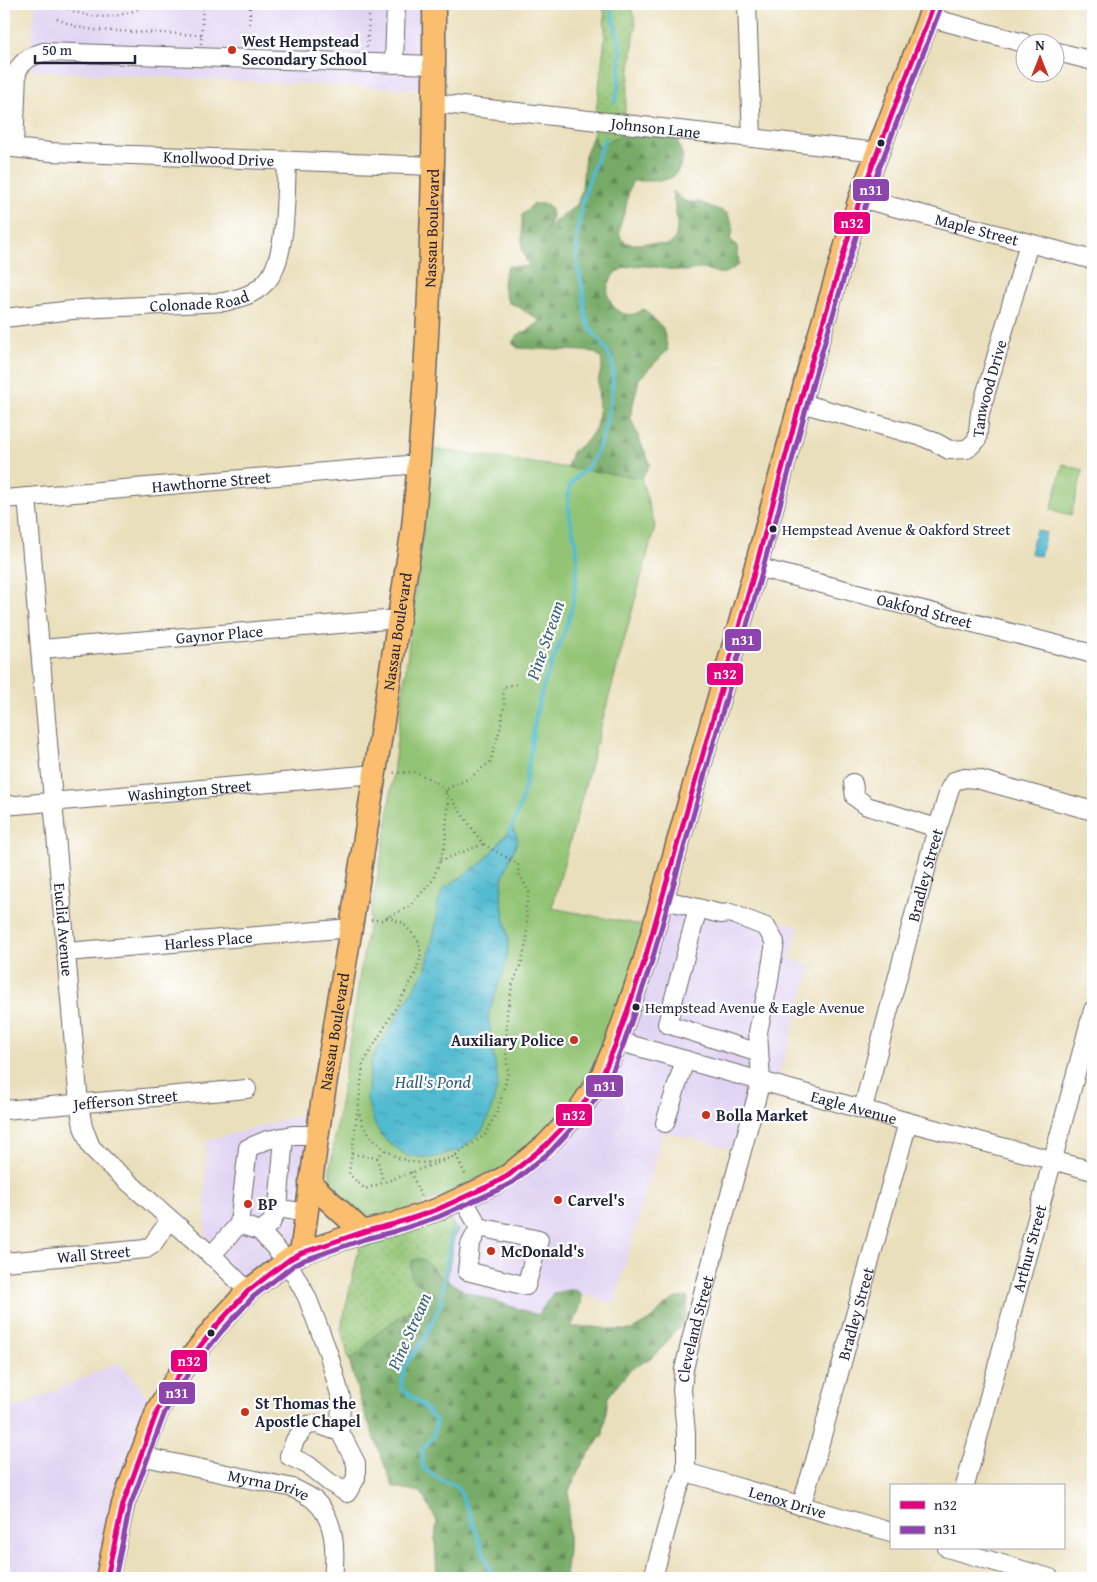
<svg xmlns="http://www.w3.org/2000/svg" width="1097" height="1582" font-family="'Gentium Book Plus',serif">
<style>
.built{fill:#e1d4f3}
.grass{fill:url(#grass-dots);stroke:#5a7358}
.forest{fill:url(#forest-firs);stroke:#4c6650}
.park{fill:#93c474;stroke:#5a7358}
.water{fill:url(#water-ripples);stroke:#3a6e86}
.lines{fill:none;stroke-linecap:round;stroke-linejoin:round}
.stream{stroke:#53bbd0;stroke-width:4}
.minor-casing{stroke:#686468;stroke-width:20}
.major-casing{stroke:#686468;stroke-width:25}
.path{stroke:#686468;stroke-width:2.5;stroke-dasharray:1 4;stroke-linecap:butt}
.minor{stroke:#fff;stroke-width:18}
.major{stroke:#fabe6e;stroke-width:22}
.bus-1-casing{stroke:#fff;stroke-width:9}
.bus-2-casing{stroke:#fff;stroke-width:9}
.bus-1{stroke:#e5007d;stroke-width:5}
.bus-2{stroke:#8e44ad;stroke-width:5}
.poi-dot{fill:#c8321e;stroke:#fff;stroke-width:2}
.bus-dot{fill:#22223b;stroke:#fff;stroke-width:2}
.labels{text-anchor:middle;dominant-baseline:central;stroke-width:4.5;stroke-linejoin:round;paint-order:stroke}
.bus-label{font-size:15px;fill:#22223b;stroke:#fff;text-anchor:start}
.poi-label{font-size:16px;font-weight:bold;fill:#22223b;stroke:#fff;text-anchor:start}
.street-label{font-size:16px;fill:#22223b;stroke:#fff}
.water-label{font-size:18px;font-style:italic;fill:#365f77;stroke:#fff}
.line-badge{stroke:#fff;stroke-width:2}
.badge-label{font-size:14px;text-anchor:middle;font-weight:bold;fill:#fff}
</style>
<defs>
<pattern id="grass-dots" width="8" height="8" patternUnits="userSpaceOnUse" patternTransform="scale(1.25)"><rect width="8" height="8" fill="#93c474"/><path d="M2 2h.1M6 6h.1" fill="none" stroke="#7ea865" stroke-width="1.8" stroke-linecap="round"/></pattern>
<pattern id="forest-firs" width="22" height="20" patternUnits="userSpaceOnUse" patternTransform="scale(1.25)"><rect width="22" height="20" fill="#76aa66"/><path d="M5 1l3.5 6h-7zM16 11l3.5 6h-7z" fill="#608a55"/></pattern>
<pattern id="water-ripples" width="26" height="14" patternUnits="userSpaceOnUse" patternTransform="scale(1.25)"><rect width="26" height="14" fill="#53bbd0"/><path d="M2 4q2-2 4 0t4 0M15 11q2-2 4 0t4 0" fill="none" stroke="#4498aa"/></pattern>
</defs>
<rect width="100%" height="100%" fill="#fff"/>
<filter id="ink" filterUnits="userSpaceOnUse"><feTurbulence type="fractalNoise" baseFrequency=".02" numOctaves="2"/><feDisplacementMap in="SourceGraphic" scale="10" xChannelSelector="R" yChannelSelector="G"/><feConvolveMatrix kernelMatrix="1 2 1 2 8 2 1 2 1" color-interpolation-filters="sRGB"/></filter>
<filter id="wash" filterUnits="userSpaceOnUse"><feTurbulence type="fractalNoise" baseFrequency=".0096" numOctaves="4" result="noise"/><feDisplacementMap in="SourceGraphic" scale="20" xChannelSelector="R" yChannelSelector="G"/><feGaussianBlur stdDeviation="1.12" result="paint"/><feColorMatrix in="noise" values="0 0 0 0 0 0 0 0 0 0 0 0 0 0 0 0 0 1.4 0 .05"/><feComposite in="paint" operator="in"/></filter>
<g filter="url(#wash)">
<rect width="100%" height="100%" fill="#eadfbb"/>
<path class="built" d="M33,4H432L430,90L31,71L36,58L31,43L35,7Z
M665,895L799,926L790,959L812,965L777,1082L763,1077L740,1151L663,1131L614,1304L571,1290L553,1294L538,1315L466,1292L447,1280L454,1237V1227L447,1206Z
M317,1111L298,1253L249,1289L205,1247L206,1141Z
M119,1362L159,1410L103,1578H4V1411L25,1404Z"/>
<path class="grass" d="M604,4H629L636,22L622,133L598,148L593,136L605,38Z
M447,1206L454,1227L458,1230L454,1237L447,1280L438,1275L431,1266L427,1287L414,1307L380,1331L356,1356L349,1360L341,1328L363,1231Z"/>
<path class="forest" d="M642,132L663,135L677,139L683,157L679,169L673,177L660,181H633C627,191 628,200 625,211C621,223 612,243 634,244C639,244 644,243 649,243C655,243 663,246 668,245C684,240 674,203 672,191L686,202H699L727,213C733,224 735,228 730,239L737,246L739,264C718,281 720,270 700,269C694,269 689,271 684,271C661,270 637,259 616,272C613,274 612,278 610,281C602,297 616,318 634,314C637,314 641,310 644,309L663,328L668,350L639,379L630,417L650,464L631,497L588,760L548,924L567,467L572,452L587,441L595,429L599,415L598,381L602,366L601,358L594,352L583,351L518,348L512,343L517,335L529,330L541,321L517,306L509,303C502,291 501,279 508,266L529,267L522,250V215L533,204H546L550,207L552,216L547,230L556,220L577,205L582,189L585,155L593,136L598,148L622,133Z
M419,1259L425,1260L438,1275L466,1292L538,1315L553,1293C559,1293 565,1290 570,1290C593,1289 575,1319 571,1327H594L618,1330H632L653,1318L664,1306L676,1298L688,1297L686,1317L682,1326L673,1333L665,1345L652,1357L630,1370L608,1397L603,1434L583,1462L569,1491L568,1551L565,1578H437L435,1539L437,1521L421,1492L393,1487L361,1403L349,1360C362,1353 369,1339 381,1330C399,1316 417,1310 427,1288C413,1284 408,1274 412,1261Z"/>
<path class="park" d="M433,449L641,478L655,526L552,908L656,928L604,1078L544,1150L363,1231L329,1186L330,1169L362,961L386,830Z
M1063,464L1083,470L1071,515L1051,510Z"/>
<path class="water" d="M1036,530L1046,533L1040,556L1030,553Z
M512,827L518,839L503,877L501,898L509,942L506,962L488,1016L498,1084L490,1114L482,1131L462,1149L432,1158L408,1156L386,1141L375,1125L367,1100L371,1061L426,968L437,920V906L443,889L483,862Z"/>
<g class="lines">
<path class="stream" d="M610,4L621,52L619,81L615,102
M510,830C532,789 528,738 541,694C551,658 572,626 575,587C576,576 578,564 577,553C575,533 565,511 569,490C572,476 585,473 592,461C605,439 612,400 613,374C614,349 595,342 587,321C583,309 584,297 582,284C580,276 577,267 577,258C575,216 589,177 605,138
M452,1230L440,1305L425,1338L404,1367L401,1388L421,1404L436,1421L433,1437L422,1450L423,1468L439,1479L457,1486L468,1510L493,1578"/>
</g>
</g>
<g filter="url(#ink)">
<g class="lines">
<defs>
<g id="minor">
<path d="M747,4L752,138"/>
<path d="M928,17L1024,43"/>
<path d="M1054,51L1093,61"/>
<path d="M394,64L396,4"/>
<path id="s1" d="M435,103L878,152"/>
<path id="s2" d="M4,147L50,152L434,166"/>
<path d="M14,148L17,72C22,60 32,55 44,52L434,65"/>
<path id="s3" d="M860,198L1093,260"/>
<path id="s4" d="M4,318L81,309L224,302C240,298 254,295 266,282C288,259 285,193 287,161"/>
<path id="s5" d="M801,403L923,437L937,443L949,450L967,449L977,440L980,413L1029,243"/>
<path id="s6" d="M27,497L79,1104L83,1127L91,1147L108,1164L221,1264L248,1291"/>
<path id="s7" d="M4,499L419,464"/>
<path id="s8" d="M756,567L1093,654"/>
<path id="s9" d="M41,649L398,619"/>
<path d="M853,783L855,797L867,806L937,828"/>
<path id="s10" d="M4,806L375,774"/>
<path d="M698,908L667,1024L759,1053"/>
<path id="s11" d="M67,952L351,928"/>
<path id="s12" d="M617,1041L908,1122L1093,1171"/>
<path id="s13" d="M863,1108L933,843L950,788L954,781L965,778L977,779L1093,811"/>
<path id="s14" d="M4,1110L247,1089"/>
<path d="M665,1123L685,1060"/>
<path d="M463,1199L479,1227L539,1240L526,1286L467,1271L470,1245L479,1227"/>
<path d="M278,1208L284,1137"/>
<path d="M239,1224L260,1231L287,1261L307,1297L328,1352L341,1398L340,1432L356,1463V1478L347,1493L329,1482L308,1465L289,1456L295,1440L307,1425L317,1424L340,1432"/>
<path d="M260,1231L271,1223L278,1208L306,1213"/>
<path d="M211,1256L239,1224L248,1148L267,1140L293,1135H317"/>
<path id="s15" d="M4,1262L146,1249L152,1245L170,1220"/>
<path id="s16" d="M140,1456L293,1488C300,1492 308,1495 314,1500C336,1519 336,1551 333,1578"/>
<path id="s17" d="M686,1472L891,1532"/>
<path id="s18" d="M965,1486L1093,1010"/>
<path id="s19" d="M801,1506L815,1461L908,1122"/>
<path d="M947,1548L1050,1578"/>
<path id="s20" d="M653,1578L675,1497L686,1472V1433L682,1390L684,1369L697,1315L761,1081L758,1032L768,986L775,942L766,927L730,913L721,914L662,899"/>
</g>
<g id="major">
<path d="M310,1183L363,1232"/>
<path id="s21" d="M301,1253L321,1110L351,928L413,527C430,353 435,178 434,4"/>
<path d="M107,1578L123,1504L158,1409L183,1368L216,1326L248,1291L290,1259L301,1253L363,1232L394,1224L436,1210L495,1183L509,1175L546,1145L579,1110L602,1076L617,1041L644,962L753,577L808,373L860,198L934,4"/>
</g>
</defs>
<use href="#minor" class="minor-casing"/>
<use href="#major" class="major-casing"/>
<path class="path" d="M60,4C87,22 120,20 148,4
M57,19L77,27L94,30L202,35
M201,44L203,4
M249,44L250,4
M367,47L370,4
M440,861L483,844L445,790L470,778L490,762L501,726L504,705L503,687L517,684
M387,917L403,923L418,940L421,954L416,973L363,1064L358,1111L363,1125L372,1138L384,1149L400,1159L413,1162L425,1163L451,1158L485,1135L498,1110L508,1073L506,1051L507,1012L512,986L521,964L527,939V920L526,907L529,892L519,874L518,864L483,844
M371,920H382L410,906L433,880L445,845L448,803L445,790L435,782L416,772L391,773
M357,1113L349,1174L365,1189L443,1161
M352,1154L377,1158L383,1182
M456,1155L466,1176
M377,1158L384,1150
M411,1172L421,1197"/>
<use href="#minor" class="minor"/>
<use href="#major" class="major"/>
<defs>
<path id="bus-1" d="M107,1578L123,1504L158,1409L183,1368L216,1326L248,1291L290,1259L301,1253L363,1232L394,1224L436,1210L495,1183L509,1175L546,1145L579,1110L602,1076L617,1041L644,962L753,577L808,373L860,198L934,4"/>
<path id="bus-2" d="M115,1578L130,1506L165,1412L189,1372L222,1331L253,1297L294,1265L304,1260L365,1239L396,1231L438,1217L498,1190L513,1182L551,1151L584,1115L609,1080L624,1043L651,964L760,579L815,375L867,200L941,7"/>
</defs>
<use href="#bus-1" class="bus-1-casing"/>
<use href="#bus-2" class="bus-2-casing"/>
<use href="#bus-1" class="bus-1"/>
<use href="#bus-2" class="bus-2"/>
</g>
</g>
<g class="poi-dot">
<circle cx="232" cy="50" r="5"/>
<circle cx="574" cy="1040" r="5"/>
<circle cx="706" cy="1115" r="5"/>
<circle cx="558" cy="1200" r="5"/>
<circle cx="248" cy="1204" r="5"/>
<circle cx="491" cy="1251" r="5"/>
<circle cx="245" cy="1412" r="5"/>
</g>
<g class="bus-dot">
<circle cx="881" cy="143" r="4.5"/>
<circle cx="773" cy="529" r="4.5"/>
<circle cx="636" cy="1007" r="4.5"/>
<circle cx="211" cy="1333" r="4.5"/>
</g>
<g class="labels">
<g class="bus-label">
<text x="782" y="529">Hempstead Avenue &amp; Oakford Street</text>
<text x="645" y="1007">Hempstead Avenue &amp; Eagle Avenue</text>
</g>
<g class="poi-label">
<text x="242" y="41">West Hempstead<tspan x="242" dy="18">Secondary School</tspan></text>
<text x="564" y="1040" text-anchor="end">Auxiliary Police</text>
<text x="716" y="1115">Bolla Market</text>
<text x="568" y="1200">Carvel's</text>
<text x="258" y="1204">BP</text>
<text x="501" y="1251">McDonald's</text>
<text x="255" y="1403">St Thomas the<tspan x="255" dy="18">Apostle Chapel</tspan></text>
</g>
<g class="street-label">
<text stroke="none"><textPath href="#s1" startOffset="222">Johnson Lane</textPath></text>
<text stroke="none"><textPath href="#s2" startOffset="215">Knollwood Drive</textPath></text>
<text stroke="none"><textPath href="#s21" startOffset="1034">Nassau Boulevard</textPath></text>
<text stroke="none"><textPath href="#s3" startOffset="121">Maple Street</textPath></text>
<text stroke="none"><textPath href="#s4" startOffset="196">Colonade Road</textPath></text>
<text stroke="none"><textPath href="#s5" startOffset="240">Tanwood Drive</textPath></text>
<text stroke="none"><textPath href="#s7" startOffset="208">Hawthorne Street</textPath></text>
<text stroke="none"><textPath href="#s8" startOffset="174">Oakford Street</textPath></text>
<text stroke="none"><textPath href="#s21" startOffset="629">Nassau Boulevard</textPath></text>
<text stroke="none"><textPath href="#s9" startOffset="179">Gaynor Place</textPath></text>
<text stroke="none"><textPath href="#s10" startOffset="186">Washington Street</textPath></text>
<text stroke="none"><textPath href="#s13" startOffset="241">Bradley Street</textPath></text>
<text stroke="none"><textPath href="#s6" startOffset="434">Euclid Avenue</textPath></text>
<text stroke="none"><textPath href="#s11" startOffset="142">Harless Place</textPath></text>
<text stroke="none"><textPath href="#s21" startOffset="224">Nassau Boulevard</textPath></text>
<text stroke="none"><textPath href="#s14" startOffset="122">Jefferson Street</textPath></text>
<text stroke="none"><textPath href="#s12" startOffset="246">Eagle Avenue</textPath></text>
<text stroke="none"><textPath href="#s18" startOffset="246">Arthur Street</textPath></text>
<text stroke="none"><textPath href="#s15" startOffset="90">Wall Street</textPath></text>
<text stroke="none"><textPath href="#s19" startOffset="200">Bradley Street</textPath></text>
<text stroke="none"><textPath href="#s20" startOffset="256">Cleveland Street</textPath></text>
<text stroke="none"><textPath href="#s16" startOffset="132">Myrna Drive</textPath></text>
<text stroke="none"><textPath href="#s17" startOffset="106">Lenox Drive</textPath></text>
</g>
<g class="water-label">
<text transform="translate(545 640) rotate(-71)">Pine Stream</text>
<text x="433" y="1081">Hall's Pond</text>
<text transform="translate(409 1331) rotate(-66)">Pine Stream</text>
</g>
</g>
<g class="line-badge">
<rect x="852" y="178" width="38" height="24" rx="5" fill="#8e44ad"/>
<rect x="833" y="211" width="38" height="24" rx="5" fill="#e5007d"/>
<rect x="724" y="628" width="38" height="24" rx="5" fill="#8e44ad"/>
<rect x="706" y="662" width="38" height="24" rx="5" fill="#e5007d"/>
<rect x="585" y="1074" width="39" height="24" rx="5" fill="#8e44ad"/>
<rect x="555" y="1103" width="38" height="24" rx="5" fill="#e5007d"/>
<rect x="170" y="1349" width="38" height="24" rx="5" fill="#e5007d"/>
<rect x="158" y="1381" width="38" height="24" rx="5" fill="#8e44ad"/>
</g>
<g class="badge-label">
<text x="871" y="195">n31</text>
<text x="852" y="228">n32</text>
<text x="743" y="645">n31</text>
<text x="725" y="679">n32</text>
<text x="605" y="1091">n31</text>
<text x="574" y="1120">n32</text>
<text x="189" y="1366">n32</text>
<text x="177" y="1398">n31</text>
</g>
<rect width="1097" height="1582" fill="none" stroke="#fff" stroke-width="20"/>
<rect x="890" y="1484" width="175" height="65" fill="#ffffff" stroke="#a7a7b1"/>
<rect x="900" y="1501" width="25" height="8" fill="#e5007d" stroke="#a7a7b1"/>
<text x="934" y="1510" font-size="15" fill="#22223b">n32</text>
<rect x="900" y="1526" width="25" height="8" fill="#8e44ad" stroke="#a7a7b1"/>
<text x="934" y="1534" font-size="15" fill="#22223b">n31</text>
<g transform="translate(1040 58)"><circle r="24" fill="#ffffff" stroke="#a7a7b1"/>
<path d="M0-4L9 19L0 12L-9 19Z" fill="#c8321e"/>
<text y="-8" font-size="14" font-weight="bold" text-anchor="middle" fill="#22223b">N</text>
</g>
<path d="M35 55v8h100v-8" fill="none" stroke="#22223b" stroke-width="2.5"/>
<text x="42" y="55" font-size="15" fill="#22223b" stroke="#ffffff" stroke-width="4" paint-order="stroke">50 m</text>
</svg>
